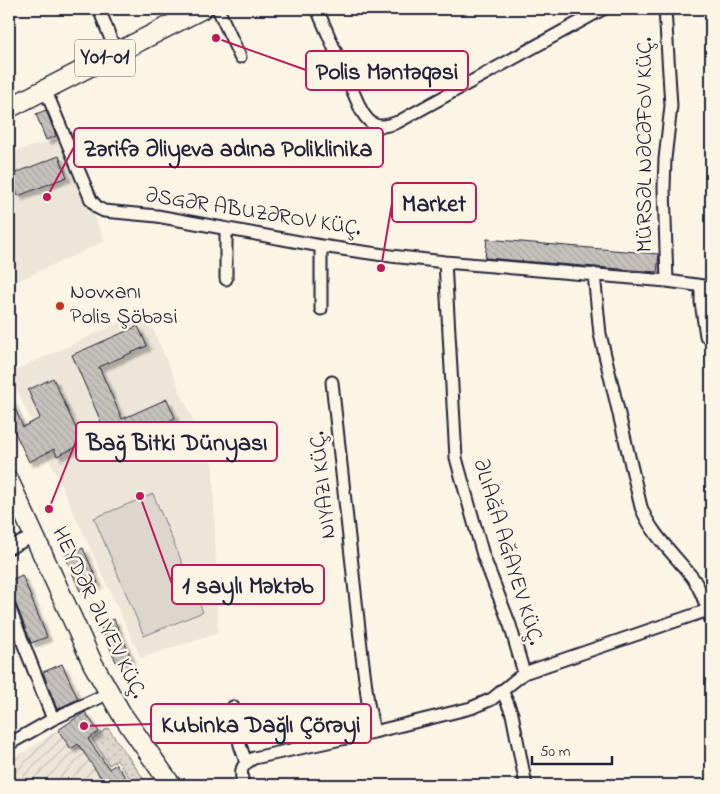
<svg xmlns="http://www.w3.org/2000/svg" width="720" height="794" font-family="'Indie Flower',sans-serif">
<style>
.built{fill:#ece5d8}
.industrial{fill:url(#industrial-furrows)}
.grass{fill:url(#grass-dots);stroke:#7f7c84}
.pitch{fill:#dcd6cc;stroke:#7f7c84}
.building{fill:url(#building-back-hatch);stroke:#22223b;filter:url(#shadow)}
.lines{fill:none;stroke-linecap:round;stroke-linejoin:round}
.street-casing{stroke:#22223b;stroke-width:15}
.primary-casing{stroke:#22223b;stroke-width:22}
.street{stroke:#fcf5e5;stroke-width:11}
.primary{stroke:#fcf5e5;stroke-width:19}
.poi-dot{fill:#c8321e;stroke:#fcf5e5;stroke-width:2}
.labels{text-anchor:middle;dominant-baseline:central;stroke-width:5;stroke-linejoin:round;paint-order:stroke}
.shield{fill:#fcf5e5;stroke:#63616e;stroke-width:1}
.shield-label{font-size:21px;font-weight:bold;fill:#22223b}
.street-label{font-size:22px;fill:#22223b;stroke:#fcf5e5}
.poi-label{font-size:22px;fill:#22223b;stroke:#fcf5e5;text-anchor:start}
.leader{fill:none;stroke:#c2185b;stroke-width:2}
.callout-dot{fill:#c2185b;stroke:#fcf5e5;stroke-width:2}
.callout{fill:#fcf5e5;stroke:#c2185b;stroke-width:2}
.callout-label{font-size:24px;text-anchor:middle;font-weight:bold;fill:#22223b}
</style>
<defs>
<pattern id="industrial-furrows" width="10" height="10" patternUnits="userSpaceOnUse" patternTransform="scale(1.25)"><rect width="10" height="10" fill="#ece5d8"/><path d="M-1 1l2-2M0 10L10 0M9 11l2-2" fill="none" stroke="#cac4ba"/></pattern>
<pattern id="grass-dots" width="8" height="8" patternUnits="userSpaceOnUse" patternTransform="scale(1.25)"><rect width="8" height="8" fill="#dcd6cc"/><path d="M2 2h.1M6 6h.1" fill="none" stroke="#bcb7b0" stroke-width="1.8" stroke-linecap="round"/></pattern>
<pattern id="building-back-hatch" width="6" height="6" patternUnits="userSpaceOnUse" patternTransform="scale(1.25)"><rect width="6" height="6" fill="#c6c1bb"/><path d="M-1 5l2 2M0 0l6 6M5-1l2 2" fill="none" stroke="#aaa6a2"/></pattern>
<filter id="shadow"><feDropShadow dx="4.5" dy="4.5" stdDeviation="1" flood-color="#0004"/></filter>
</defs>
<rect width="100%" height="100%" fill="#fcf5e5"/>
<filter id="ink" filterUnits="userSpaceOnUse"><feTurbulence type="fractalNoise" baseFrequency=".02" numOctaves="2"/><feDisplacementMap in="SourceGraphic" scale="10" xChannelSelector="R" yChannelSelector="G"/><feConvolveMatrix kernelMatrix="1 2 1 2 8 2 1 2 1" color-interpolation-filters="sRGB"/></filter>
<g filter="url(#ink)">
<path class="built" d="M60,138L105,241L9,285V153Z
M145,311L213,466L218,633L141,658L9,373Z"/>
<path class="industrial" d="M58,730L71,749L78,744L106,785H18L9,769V762Z"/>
<path class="grass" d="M108,728L148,785H135L117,760L109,765L92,739Z"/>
<path class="pitch" d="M153,494L203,612L144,636L94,518Z"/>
<path class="building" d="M46,110L56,136L46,140L36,114Z
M59,156L67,177L18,196L10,175Z
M487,239L659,254L657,272L485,258Z
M138,326L147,346L99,367L122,419L167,399L175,418L112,447L72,355Z
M53,378L83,444L57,456L54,449L29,462L9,420V395L23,427L40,418L28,390Z
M83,548L98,583L80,591L65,556Z
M22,575L47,637L31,643L16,604L10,600L9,596V581Z
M114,619L131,658L117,664L100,625Z
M62,664L78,699L57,709L43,672Z
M85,712L99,732L88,739L109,769L116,764L131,785H106L78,744L71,749L58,730Z"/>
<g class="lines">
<defs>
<path id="street" d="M99,9L116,52
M218,9L240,57
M317,9L361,110C371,128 380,129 398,122L603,9
M665,9L671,106L665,159L664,188L667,281
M45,89L91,200L98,208L104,211L157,216L321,246L391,256L445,262L667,281L711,287
M226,230V279
M445,262L456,458L483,555L510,625L524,673
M594,274L600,334L641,507C651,534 674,554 692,577C701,589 706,605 711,620
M701,286V302L706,336
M321,309V246
M332,382L362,656L368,703L374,732
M9,548L34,536
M9,607L53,719
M502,690L512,714L526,785
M233,707L240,745L246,762
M9,744L53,719L109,693
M243,785C240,771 240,765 254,758L374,732L471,708L492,699L524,673L711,609"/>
<path id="primary" d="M9,108L202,9
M9,481L93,664L121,713L171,785"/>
</defs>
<use href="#street" class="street-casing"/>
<use href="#primary" class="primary-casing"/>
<use href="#street" class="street"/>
<use href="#primary" class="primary"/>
</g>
</g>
<circle class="poi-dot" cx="60" cy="306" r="5"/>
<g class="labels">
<rect class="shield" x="75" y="39.5" width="60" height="37" rx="4"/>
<g class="shield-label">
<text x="105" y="58">Y01-01</text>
</g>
<g class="street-label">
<text transform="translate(646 145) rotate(-90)">MÜRSƏL NƏCƏFOV KÜÇ.</text>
<text transform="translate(253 213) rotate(9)">ƏSGƏR ABUZƏROV KÜÇ.</text>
<text transform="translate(324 485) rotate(-96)">NIYAZI KÜÇ.</text>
<text transform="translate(507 552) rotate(73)">ƏLIAĞA AĞAYEV KÜÇ.</text>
<text transform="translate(98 613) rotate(64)">HEYDƏR ƏLIYEV KÜÇ.</text>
</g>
<g class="poi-label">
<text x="70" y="293">Novxanı<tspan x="70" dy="25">Polis Şöbəsi</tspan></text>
</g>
</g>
<path class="leader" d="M216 38L306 70M47 197L74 147M381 268L392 203M49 509L76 441M140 496L172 584M84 726L151 724"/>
<g class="callout-dot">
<circle cx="216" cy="38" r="5"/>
<circle cx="47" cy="197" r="5"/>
<circle cx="381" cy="268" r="5"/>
<circle cx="49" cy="509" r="5"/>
<circle cx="140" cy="496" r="5"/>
<circle cx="84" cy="726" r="5"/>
</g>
<g class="callout">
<rect x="306" y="51" width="162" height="39" rx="5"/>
<rect x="74" y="128" width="309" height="39" rx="5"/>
<rect x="392" y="183" width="84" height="39" rx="5"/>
<rect x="76" y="422" width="201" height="39" rx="5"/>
<rect x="172" y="565" width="152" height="39" rx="5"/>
<rect x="151" y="704" width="220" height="39" rx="5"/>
</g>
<g class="callout-label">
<text x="387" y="79">Polis Məntəqəsi</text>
<text x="228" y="156">Zərifə Əliyeva adına Poliklinika</text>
<text x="434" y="211">Market</text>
<text x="177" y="450">Bağ Bitki Dünyası</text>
<text x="248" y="593">1 saylı Məktəb</text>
<text x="261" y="732">Kubinka Dağlı Çörəyi</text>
</g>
<rect width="720" height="794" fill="none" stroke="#fcf5e5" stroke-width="30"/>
<rect x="15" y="15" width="690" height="764" fill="none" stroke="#22223b" stroke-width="2" filter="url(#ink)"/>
<path d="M532 756v8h80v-8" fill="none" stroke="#22223b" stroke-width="2.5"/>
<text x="540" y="756" font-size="15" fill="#22223b" stroke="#fcf5e5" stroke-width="4" paint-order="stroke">50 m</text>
</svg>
